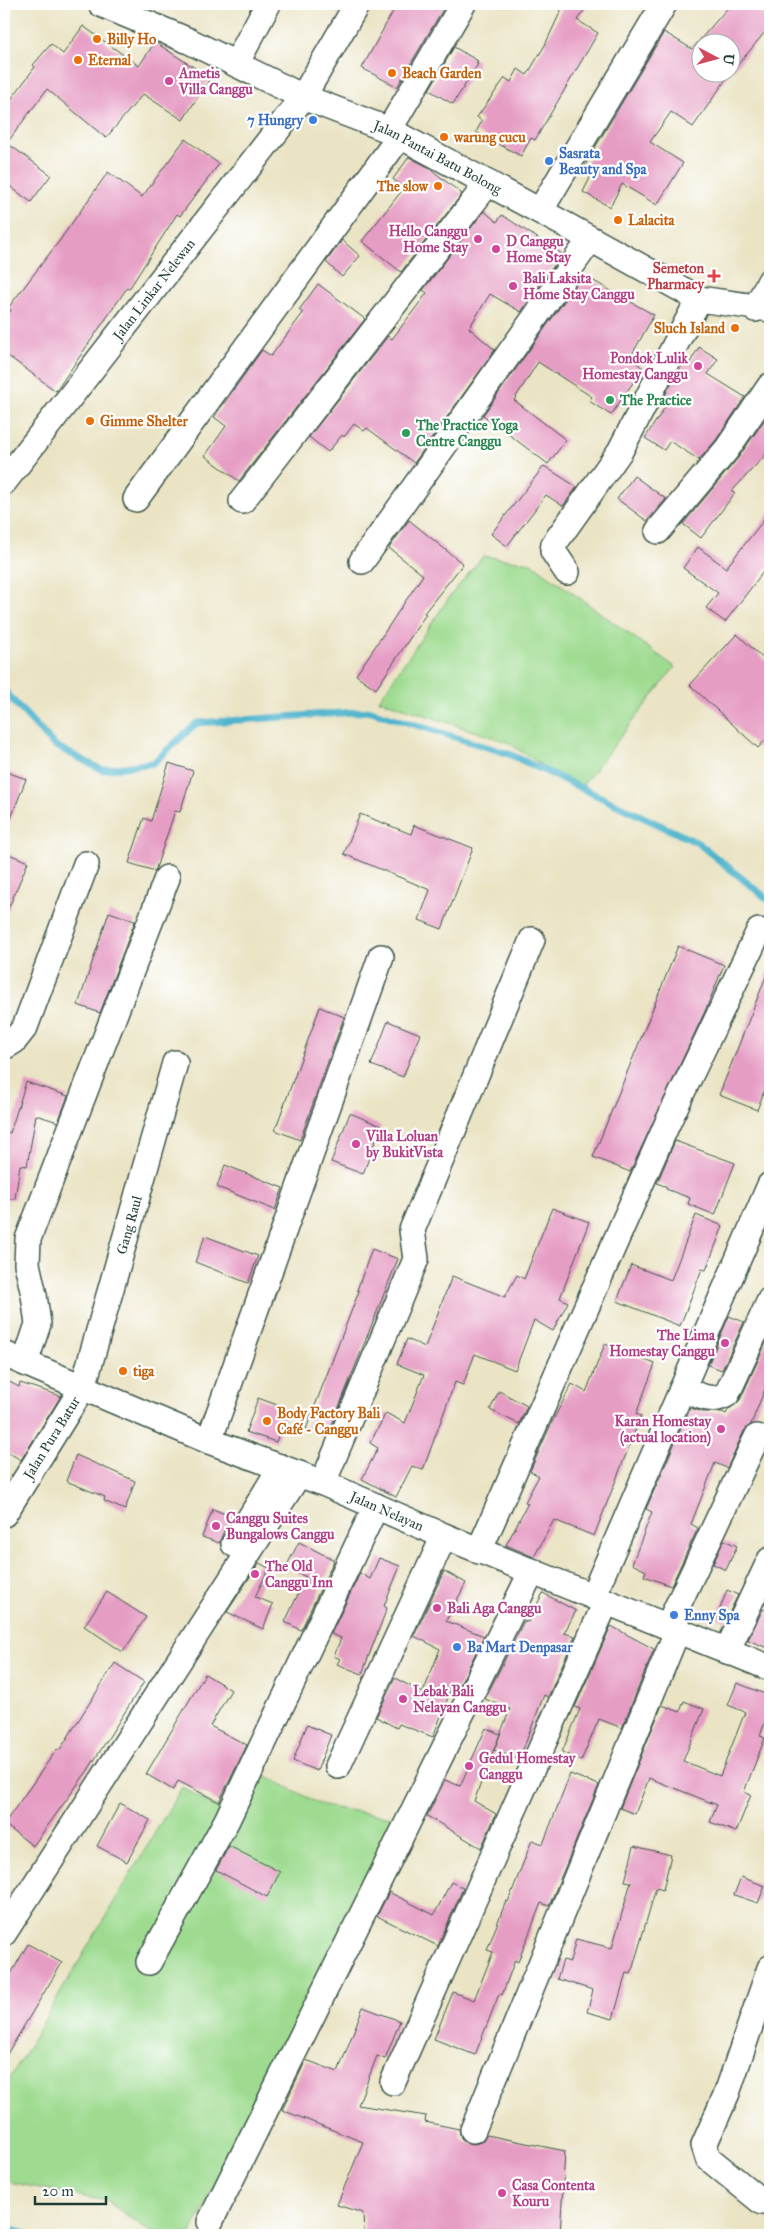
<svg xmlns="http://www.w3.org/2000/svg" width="774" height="2239" font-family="'IM FELL Great Primer',serif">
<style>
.green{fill:#9edb90;stroke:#5e8c62}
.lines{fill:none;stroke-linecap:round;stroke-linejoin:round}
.stream{stroke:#4db4cc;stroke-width:7}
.building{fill:#e69dc4}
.minor-casing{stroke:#3d564a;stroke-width:28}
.minor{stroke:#fff;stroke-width:25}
.food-dot{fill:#e8710a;stroke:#fff;stroke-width:2}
.hotel-dot{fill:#d1479c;stroke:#fff;stroke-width:2}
.shop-dot{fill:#3f7fe0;stroke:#fff;stroke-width:2}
.health-dot{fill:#e0444e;stroke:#fff;stroke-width:2}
.leisure-dot{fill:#2e9e5b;stroke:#fff;stroke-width:2}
.labels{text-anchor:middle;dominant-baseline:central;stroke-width:4.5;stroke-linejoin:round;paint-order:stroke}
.food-label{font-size:14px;font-weight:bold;fill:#c56008;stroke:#fff;text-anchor:start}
.hotel-label{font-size:14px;font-weight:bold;fill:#b23c85;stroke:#fff;text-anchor:start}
.shop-label{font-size:14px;font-weight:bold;fill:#366cbe;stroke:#fff;text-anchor:start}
.street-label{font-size:14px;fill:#1f3d34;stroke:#fff}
.health-label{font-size:14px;font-weight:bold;fill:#be3a42;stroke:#fff;text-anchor:end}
.leisure-label{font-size:14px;font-weight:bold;fill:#27864d;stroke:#fff;text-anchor:start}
</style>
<rect width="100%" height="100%" fill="#fff"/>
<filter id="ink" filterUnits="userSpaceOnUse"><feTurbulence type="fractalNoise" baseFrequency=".02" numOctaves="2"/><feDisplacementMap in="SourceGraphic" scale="10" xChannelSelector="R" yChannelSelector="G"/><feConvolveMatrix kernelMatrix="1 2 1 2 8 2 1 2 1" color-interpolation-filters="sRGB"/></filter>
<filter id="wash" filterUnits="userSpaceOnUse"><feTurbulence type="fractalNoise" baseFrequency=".0096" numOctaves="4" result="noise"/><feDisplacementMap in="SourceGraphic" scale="20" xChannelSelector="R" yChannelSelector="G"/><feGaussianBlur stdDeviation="1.12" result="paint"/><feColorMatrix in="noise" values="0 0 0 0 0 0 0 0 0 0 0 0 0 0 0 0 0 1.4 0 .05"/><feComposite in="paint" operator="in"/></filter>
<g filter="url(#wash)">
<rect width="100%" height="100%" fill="#eae4c5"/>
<path class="green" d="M483,556L531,563L675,667L579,790L507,742L379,700L451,595Z
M261,1773L323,1806L398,1818L190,2235H155L107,2201L4,2181V2075L10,2078L182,1787L224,1812Z"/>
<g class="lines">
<path class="stream" d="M4,691L54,745L102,770L153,763L197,723L371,711L509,754L698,843L770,901
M4,2227L28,2235"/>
</g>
<g id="blocks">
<path class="building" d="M397,4H446L397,87L362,68Z
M564,4H589L577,20L598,33L535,140L531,138L521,156L476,132L482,121L477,117L505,78L511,82L518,69L527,75L545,45Z
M731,4H770V26L732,72V42H702V72H731L693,127L671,112L650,142L683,163L657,205L622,184L610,207L583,192L594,170L585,166L590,156L664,32L692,49Z
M83,26L139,66L155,42L210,78L183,120L143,94L106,138L47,89L7,143L51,175L31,202L4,182V109L35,67L33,65L51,44L63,54Z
M454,47L478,61L476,63L478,64L453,104L429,90Z
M185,139L219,164L180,216L177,214L129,289L127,288L56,391L4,353V321L11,310L8,308L60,240L108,172L142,197Z
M409,157L428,167L462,194L401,272L362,241L404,188L393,179Z
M484,211L497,222L502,215L562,254L521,312L490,294L469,328L495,350L414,463L367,428L364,431L354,424L344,437L342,435L328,452L309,437L388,336L392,339L427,293L423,290Z
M342,240L360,256L342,277L326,262Z
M583,275L654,315L630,358L643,368L611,415L589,401L592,397L538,362L514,400L566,440L548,464L483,415Z
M318,284L365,319L239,481L205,456L226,426L214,417L262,350L271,356L303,313L299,310Z
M699,347L718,359L708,374L745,397L716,440L699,460L670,441L664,450L645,438L669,401L664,398L668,389L685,361L689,364Z
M770,412V450L732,491L735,493L701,538L683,524L738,458Z
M544,466L577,487L563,506L546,495L507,546L491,534Z
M634,476L666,499L647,521L617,499Z
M770,512V563L725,622L706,608L718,593L683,568L698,547L726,568Z
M409,520L463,564L424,613L426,614L376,689L356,675L423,575L389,548Z
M737,634L770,665V735L758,748L690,685Z
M169,763L193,771L180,812L175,811L155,871L129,863L144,818L151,821Z
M4,771L26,779L5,834L4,833Z
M360,814L411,834L414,825L473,848L442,929L419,920L430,890L344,854Z
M4,852L28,862L4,919Z
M109,912L135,921L100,1013L78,1005Z
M678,946L724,965L706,1009L630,1172L593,1157Z
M769,969L770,1076L757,1110L719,1095Z
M320,1007L344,1017L300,1140L275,1130Z
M388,1021L420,1034L403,1077L371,1065Z
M26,1082L68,1096L58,1122L36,1115L27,1166L20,1165L15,1199H4V1132L10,1133Z
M350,1113L381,1126L363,1174L331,1162Z
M675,1141L735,1163L715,1215L688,1204L690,1198L666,1189L667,1187L657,1183Z
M225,1165L283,1188L275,1210L217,1187Z
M552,1208L589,1222L560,1298L568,1302L553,1331L534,1320L515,1370L475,1354L463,1385L455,1382L423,1470L412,1466L396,1497L362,1479L378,1448L370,1443L386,1413L405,1423L424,1375L397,1364L407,1339L425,1347L452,1276L505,1297L517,1275L524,1279Z
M696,1215L723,1226L706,1270L702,1269L680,1326L617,1301L631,1265L671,1280Z
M205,1236L258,1256L248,1283L195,1262Z
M372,1249L398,1259L327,1437L306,1429L359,1291L357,1290Z
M729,1316L744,1322L722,1370L708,1365Z
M769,1336L770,1391L765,1389L751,1424L744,1431L727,1468L715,1463L691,1524L698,1528L671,1586L644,1576L646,1571L632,1564L652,1512L646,1509L690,1408L703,1412H722L726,1414L728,1410L740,1400Z
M605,1344L655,1364L636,1414L641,1416L594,1536L554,1520L534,1557L506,1545L528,1503L525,1502L539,1476L530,1471L553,1420L572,1384L586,1392Z
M4,1379L19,1387L20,1383L61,1396L21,1460L4,1450Z
M499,1391L527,1406L519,1424L490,1410Z
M258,1398L288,1409L276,1442L246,1432Z
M76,1455L135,1481L125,1510L104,1501L105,1497L66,1481Z
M213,1509L230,1516L219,1543L202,1537Z
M724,1540L737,1546L726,1570L713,1564Z
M299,1542L334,1560L301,1630L285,1622L306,1577L286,1567Z
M379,1558L400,1566L384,1606L387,1608L362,1674L337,1664L340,1659L334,1656L341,1638L331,1634L360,1573L370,1579Z
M259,1563L269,1568L255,1597L273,1604L263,1629L227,1612Z
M444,1571L466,1583L446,1621L484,1636L458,1689L452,1687L433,1737L399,1724L397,1728L376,1717L395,1678L423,1693L440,1649L414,1636Z
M727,1590L738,1595L725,1621L717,1617Z
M107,1592L146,1617L123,1652L84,1626Z
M543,1593L576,1611L564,1633L575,1636L548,1697L544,1695L519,1760L494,1750L510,1709L485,1699L524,1621L528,1622Z
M763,1609L770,1612V1649L748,1640Z
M611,1626L654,1649L622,1728L599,1719L581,1761L562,1752L580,1709L575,1707Z
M115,1663L144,1682L88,1770L33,1846L4,1824L57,1749L59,1751Z
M205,1674L231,1690L210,1726L247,1745L219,1802L178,1781L173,1790L146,1774Z
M737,1683L770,1696V1708L760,1736L765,1738L744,1792L751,1795L736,1832L710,1822L717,1805L649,1778L635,1814L620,1808L662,1705L680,1712L684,1701L704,1709L683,1761L720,1776L745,1712L728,1705Z
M307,1725L331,1735L317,1771L293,1761Z
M486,1728L500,1734L474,1801L496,1814L481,1848L427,1816L445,1780L460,1786Z
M570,1774L599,1785L549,1906L541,1903L518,1962L515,1960L502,1995L499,1994L475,2055L434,2039L453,1992L474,2000L493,1952L487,1950L506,1901L508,1902L532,1840L543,1844Z
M120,1803L150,1820L127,1862L97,1846Z
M229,1846L280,1872L267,1897L216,1870Z
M634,1846L671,1855L663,1890L656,1888L631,1974L626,1973L613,2019L587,2012L593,1990L557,1979L563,1960L570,1962L576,1939L612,1948L631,1882L625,1881Z
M741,1877L765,1886L758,1903L734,1895Z
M451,1882L463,1888L438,1946L377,1916L389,1892L434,1915Z
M28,1944L62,1963L4,2059V1986Z
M363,2007L400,2021L385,2059L377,2056L358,2105L426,2116L425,2122L459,2129L461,2138L468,2143L474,2144L481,2142L487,2135L565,2151L560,2235H378L364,2233L363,2213L337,2205L363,2142L282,2110L306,2060L338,2072Z"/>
</g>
</g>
<g filter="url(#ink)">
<use href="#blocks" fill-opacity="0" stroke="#3d564a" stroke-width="1"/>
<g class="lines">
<defs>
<g id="minor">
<path id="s1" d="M101,4L189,41L303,97L389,130L562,223L699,299L770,309"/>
<path d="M236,64L268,4"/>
<path d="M389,130L463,4"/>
<path d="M540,211L664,4"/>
<path d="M755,309L770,281"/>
<path id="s2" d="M4,482L303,97L357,4"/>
<path d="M136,499L400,136"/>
<path d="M242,501L488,183"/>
<path d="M658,531L727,449L770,386"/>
<path d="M362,561L590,240"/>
<path d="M567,572L553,551L554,544L620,451L699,299"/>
<path d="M4,1047L14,1041L25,1027L86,864"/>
<path id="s3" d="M4,1354L209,1441L323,1483L444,1536L770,1668"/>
<path d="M25,1363L38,1324L34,1295L27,1264L28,1239L167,878"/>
<path d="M682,1389C698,1395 712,1404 727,1394L770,1300"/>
<path d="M209,1441L381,957"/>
<path d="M323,1483L416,1259L412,1230L532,940"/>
<path id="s4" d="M4,1514L83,1387L175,1063"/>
<path d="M234,1544L281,1467"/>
<path d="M479,1551L668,1122L759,931"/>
<path d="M593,1596L770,1185"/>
<path d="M668,1626L757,1437"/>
<path d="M727,1651L770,1560"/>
<path d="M338,1766L444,1536"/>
<path d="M4,1933L299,1474"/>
<path d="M149,1962L227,1820L376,1506"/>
<path d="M393,2082L606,1602"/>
<path d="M473,2130L678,1629"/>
<path d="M762,2202L708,2158L704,2145L727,2093L770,1968"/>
<path d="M210,2222L532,1571"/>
</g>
</defs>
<use href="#minor" class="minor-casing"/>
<use href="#minor" class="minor"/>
</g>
</g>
<g class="food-dot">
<circle cx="97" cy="39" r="5"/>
<circle cx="78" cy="60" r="5"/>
<circle cx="392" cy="73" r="5"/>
<circle cx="444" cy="137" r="5"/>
<circle cx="438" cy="186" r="5"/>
<circle cx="618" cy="220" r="5"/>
<circle cx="735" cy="328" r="5"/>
<circle cx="90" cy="421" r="5"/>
<circle cx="123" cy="1371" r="5"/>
<circle cx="267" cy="1421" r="5"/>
</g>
<g class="hotel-dot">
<circle cx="169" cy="81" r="5"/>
<circle cx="478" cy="239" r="5"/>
<circle cx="496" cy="249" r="5"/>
<circle cx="513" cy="286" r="5"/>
<circle cx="698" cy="366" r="5"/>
<circle cx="356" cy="1144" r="5"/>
<circle cx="725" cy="1343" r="5"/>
<circle cx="721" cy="1429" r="5"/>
<circle cx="216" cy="1526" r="5"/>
<circle cx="255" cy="1574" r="5"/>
<circle cx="437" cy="1608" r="5"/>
<circle cx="403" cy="1699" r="5"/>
<circle cx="469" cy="1766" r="5"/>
<circle cx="502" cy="2193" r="5"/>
</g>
<g class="shop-dot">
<circle cx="313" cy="120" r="5"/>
<circle cx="549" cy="161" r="5"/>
<circle cx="674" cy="1615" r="5"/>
<circle cx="457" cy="1647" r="5"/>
</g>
<path class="health-dot" d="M711.5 268.5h5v5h5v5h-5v5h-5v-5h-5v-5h5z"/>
<g class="leisure-dot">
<circle cx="610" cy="400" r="5"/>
<circle cx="406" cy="433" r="5"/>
</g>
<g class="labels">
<g class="food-label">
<text x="107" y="39">Billy Ho</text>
<text x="88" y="60">Eternal</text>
<text x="402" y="73">Beach Garden</text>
<text x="454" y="137">warung cucu</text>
<text x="428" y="186" text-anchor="end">The slow</text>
<text x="628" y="220">Lalacita</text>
<text x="725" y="328" text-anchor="end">Sluch Island</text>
<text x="100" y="421">Gimme Shelter</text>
<text x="133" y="1371">tiga</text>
<text x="277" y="1413">Body Factory Bali<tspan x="277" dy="16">Café - Canggu</tspan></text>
</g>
<g class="hotel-label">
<text x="179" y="73">Ametis<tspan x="179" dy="16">Villa Canggu</tspan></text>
<text x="468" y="231" text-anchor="end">Hello Canggu<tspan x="468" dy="16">Home Stay</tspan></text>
<text x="506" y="241">D Canggu<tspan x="506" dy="16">Home Stay</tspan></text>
<text x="523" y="278">Bali Laksita<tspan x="523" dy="16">Home Stay Canggu</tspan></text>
<text x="688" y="358" text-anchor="end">Pondok Lulik<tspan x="688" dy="16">Homestay Canggu</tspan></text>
<text x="366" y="1136">Villa Loluan<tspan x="366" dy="16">by BukitVista</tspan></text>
<text x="715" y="1335" text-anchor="end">The Lima<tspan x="715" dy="16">Homestay Canggu</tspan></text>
<text x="711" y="1421" text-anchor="end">Karan Homestay<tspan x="711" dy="16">(actual location)</tspan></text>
<text x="226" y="1518">Canggu Suites<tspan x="226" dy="16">Bungalows Canggu</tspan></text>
<text x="265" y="1566">The Old<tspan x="265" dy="16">Canggu Inn</tspan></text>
<text x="447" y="1608">Bali Aga Canggu</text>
<text x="413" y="1691">Lebak Bali<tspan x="413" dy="16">Nelayan Canggu</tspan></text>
<text x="479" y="1758">Gedul Homestay<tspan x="479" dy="16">Canggu</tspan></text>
<text x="512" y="2185">Casa Contenta<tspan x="512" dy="16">Kouru</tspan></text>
</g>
<g class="shop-label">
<text x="303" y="120" text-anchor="end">7 Hungry</text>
<text x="559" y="153">Sasrata<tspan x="559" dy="16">Beauty and Spa</tspan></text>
<text x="684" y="1615">Enny Spa</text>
<text x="467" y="1647">Ba Mart Denpasar</text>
</g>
<g class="street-label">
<text stroke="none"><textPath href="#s1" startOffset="370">Jalan Pantai Batu Bolong</textPath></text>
<text stroke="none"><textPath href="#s2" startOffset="244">Jalan Linkar Nelewan</textPath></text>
<text stroke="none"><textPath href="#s4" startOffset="318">Gang Raul</textPath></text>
<text stroke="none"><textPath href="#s4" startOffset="90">Jalan Pura Batur</textPath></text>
<text stroke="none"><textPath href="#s3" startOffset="414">Jalan Nelayan</textPath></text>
</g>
<g class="health-label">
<text x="704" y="268">Semeton<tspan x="704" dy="16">Pharmacy</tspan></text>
</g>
<g class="leisure-label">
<text x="620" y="400">The Practice</text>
<text x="416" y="425">The Practice Yoga<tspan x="416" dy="16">Centre Canggu</tspan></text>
</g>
</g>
<rect width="774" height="2239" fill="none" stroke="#fff" stroke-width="20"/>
<g transform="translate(716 58) rotate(96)"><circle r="24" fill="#ffffff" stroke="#a5b1ae"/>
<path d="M0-4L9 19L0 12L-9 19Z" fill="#d1495b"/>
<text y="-8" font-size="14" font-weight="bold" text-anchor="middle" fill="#1f3d34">U</text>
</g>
<path d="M35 2196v8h71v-8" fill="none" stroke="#1f3d34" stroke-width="2.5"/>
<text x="42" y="2196" font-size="15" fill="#1f3d34" stroke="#ffffff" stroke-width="4" paint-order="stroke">20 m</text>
</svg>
